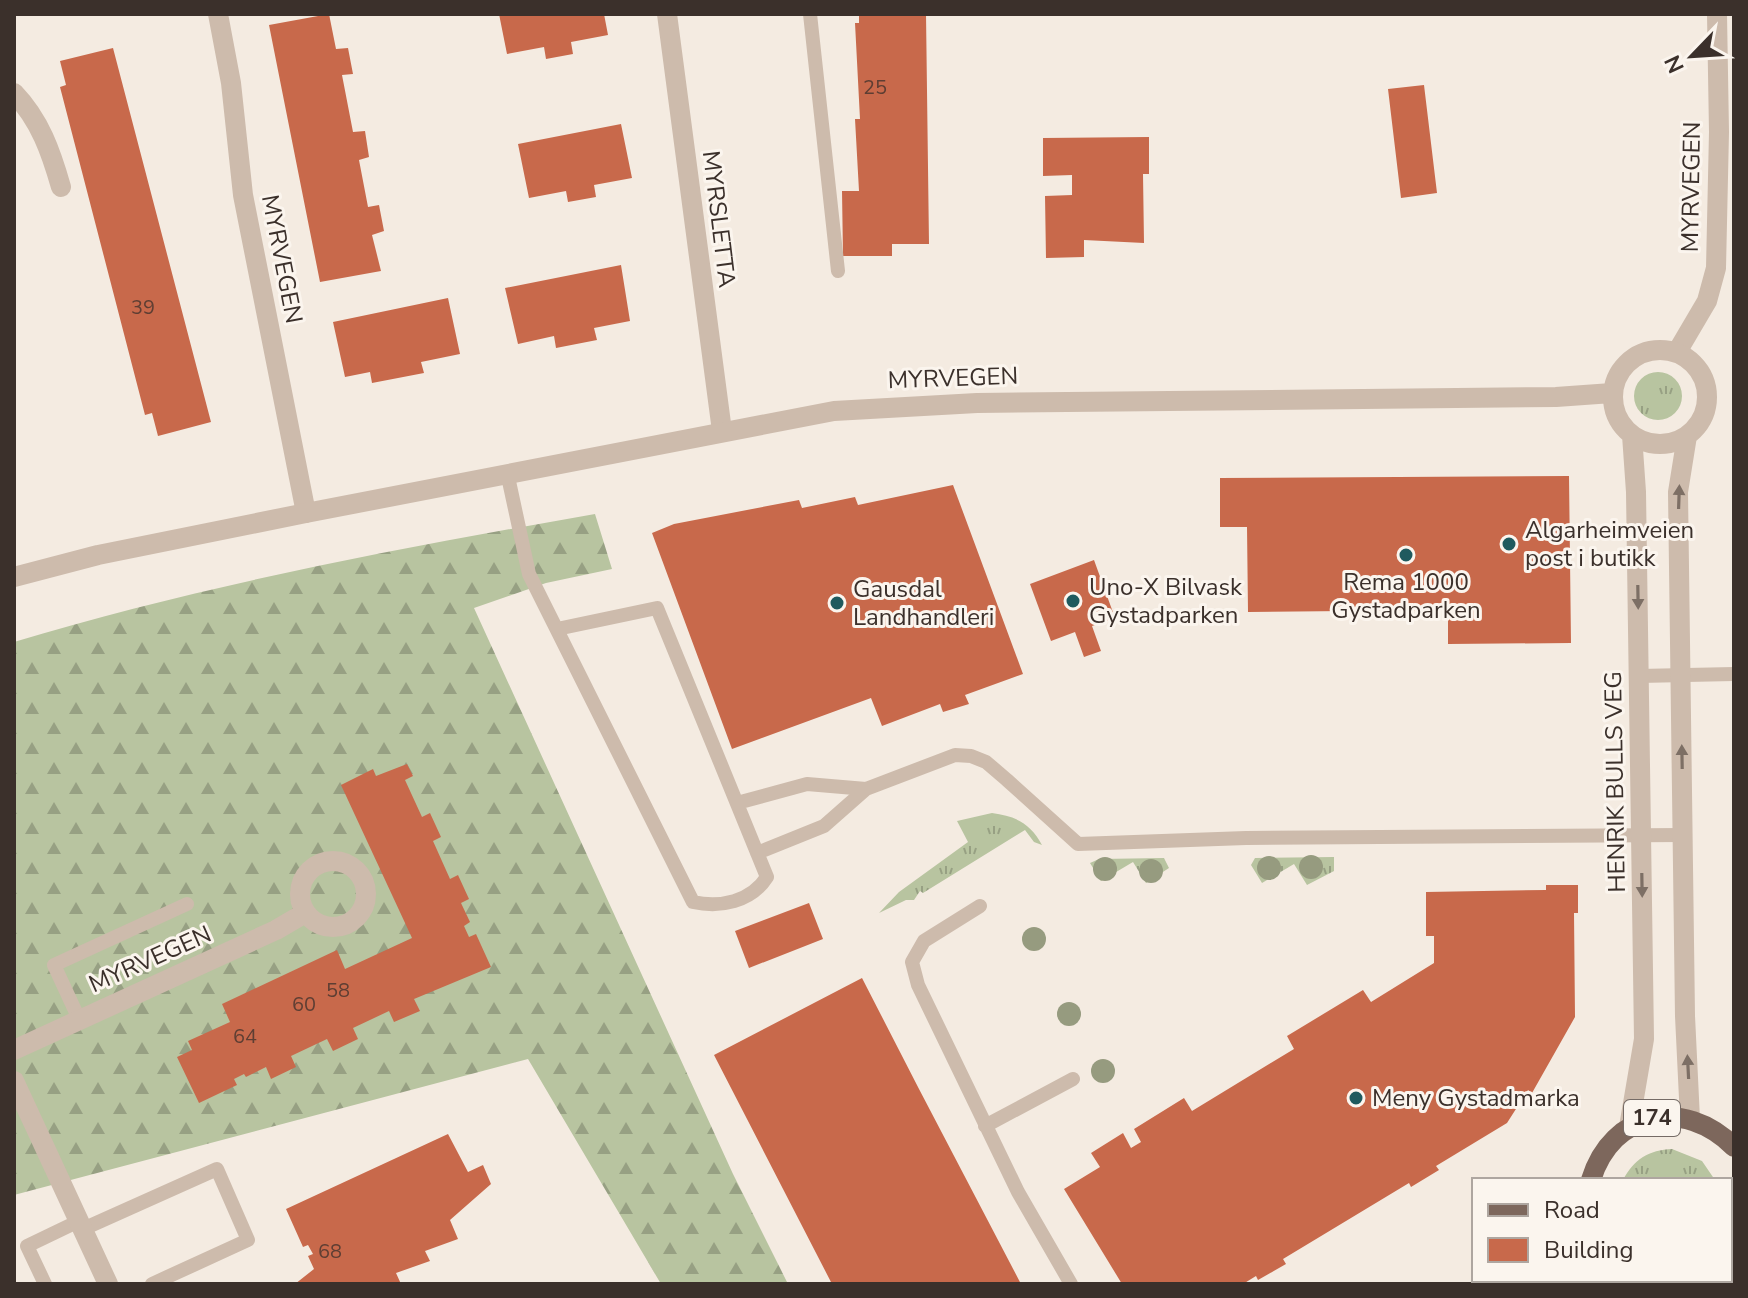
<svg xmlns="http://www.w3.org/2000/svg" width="1748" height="1298" font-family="'Nunito Sans',sans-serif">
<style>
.grass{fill:url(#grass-tufts)}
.forest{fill:url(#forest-firs)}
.building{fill:#c8694b}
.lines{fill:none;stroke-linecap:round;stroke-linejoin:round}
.service{stroke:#cdbbac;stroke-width:14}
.minor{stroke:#cdbbac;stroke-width:20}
.tertiary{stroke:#cdbbac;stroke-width:20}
.primary{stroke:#7d675c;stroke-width:20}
.tree{fill:#969b7f}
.oneway{fill:#7d6f65}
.poi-dot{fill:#1f5a5e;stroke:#fbf5ee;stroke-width:3}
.labels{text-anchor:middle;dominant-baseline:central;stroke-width:6;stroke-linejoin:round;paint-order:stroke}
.number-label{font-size:20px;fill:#5e3e33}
.shield{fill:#fbf5ee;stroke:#756b66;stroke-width:2}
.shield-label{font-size:22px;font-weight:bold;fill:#3b302b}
.street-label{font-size:24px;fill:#3b302b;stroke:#fbf5ee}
.poi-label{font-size:24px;fill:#3b302b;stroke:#fbf5ee;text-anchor:start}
</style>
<defs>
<pattern id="grass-tufts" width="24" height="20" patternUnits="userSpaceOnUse" patternTransform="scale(2)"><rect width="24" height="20" fill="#b8c4a0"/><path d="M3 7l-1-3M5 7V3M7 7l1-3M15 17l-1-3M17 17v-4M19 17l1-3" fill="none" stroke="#97a083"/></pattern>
<pattern id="forest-firs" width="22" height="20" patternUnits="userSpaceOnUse" patternTransform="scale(2)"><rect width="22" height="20" fill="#b8c4a0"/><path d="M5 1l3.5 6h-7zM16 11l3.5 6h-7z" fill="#97a083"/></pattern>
</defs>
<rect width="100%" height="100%" fill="#f4ebe1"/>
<path class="grass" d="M1634 396a24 24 0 1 1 48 0a24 24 0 1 1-48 0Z
M992,813C1016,816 1031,824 1042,845L1034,842L1025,830L923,893L920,891L914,900H906L879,913L899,892L968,842L957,821Z
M1334,857V871L1307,885L1294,864L1262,883L1251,865L1255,858Z
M1164,858L1169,868L1146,883L1133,862L1101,881L1090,863L1099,859Z
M1672,1149L1702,1161L1715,1180H1623C1634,1159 1649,1150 1672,1149Z"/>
<path class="forest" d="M595,514L612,569L546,583L474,608L733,1174L788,1284H661L528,1059L14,1195V642C203,585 400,548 595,514Z"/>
<path class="building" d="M329,14L336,49L348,48L353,74L342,75L353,132L365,131L369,157L359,160L368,207L379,205L384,231L372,235L381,271L320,282L269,25Z
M499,14H604L608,35L571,42L573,54L546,59L544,47L507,54Z
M859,14H926L929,244H892V256H843L842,191H859L855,119H860L855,23H859Z
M113,48L211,422L158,436L152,413L145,415L60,87L66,85L60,61Z
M1424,85L1437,193L1401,198L1388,89Z
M621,124L632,178L594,185L596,197L568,202L566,191L529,198L518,144Z
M1149,137V174H1143L1144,243L1084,240V257L1046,258L1045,196L1072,195V175L1043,176V138Z
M621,265L630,321L594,328L597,340L556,348L554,336L518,344L505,288Z
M448,298L460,354L421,362L424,373L372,383L370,372L345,377L333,322Z
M1569,476L1571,643L1448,644V610L1248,612L1247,527H1220V478Z
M953,485L1023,674L965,695L969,704L943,712L940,704L882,726L871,698L732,749L652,533L674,524L799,500L802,508L855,497L858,505Z
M1094,560L1115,618L1092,626L1101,651L1084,657L1075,632L1051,641L1030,584Z
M407,764L413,776L405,780L422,817L430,813L441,837L433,841L450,879L458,875L469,899L461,903L470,922L464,926L469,937L476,934L491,967L414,999L420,1011L394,1022L389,1011L353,1028L358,1039L333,1051L327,1039L291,1056L296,1067L271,1079L266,1067L246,1077L244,1074L234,1079L237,1085L199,1103L177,1057L192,1050L188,1041L230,1022L222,1004L337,950L345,969L412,938L341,785L373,769L376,776Z
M1546,885H1578V913H1574L1575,1017L1532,1093L1528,1090L1507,1123L1436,1166L1439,1170L1411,1187L1409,1183L1283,1259L1286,1264L1258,1280L1256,1276L1243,1284H1122L1064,1189L1100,1167L1091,1153L1123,1133L1131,1148L1141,1142L1134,1129L1184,1098L1192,1111L1294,1049L1287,1036L1363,990L1371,1002L1434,963V936H1426V892L1546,890Z
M809,903L823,939L749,968L735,931Z
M862,978L919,1089L1021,1284H832L714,1055Z
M448,1134L468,1172L483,1165L491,1184L450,1220L458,1239L425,1251L430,1261L396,1273L401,1284H295L314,1269L308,1256L313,1254L308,1245L303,1247L286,1209Z"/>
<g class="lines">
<path class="service" d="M810,14L838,271
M507,472L529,574L693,902C720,908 751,902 767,877L657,608L557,629
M1639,676L1734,674
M737,803L807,784L866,789L955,755L971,756L986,762L1007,780L1078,844L1246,838L1683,835
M757,853L824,826L866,789
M980,906L924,941L912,962L918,985L1018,1192L1071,1284
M79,1019L54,965L187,904
M985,1126L1073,1079
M83,1229L217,1169L248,1240L152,1284
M45,1284L27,1246L79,1221"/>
<path class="minor" d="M218,14L231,83L243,195L306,513
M667,14L722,431
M14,93C40,120 51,152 61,187
M1677,352L1707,301L1716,268L1719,132L1717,14
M300 894a33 33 0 1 1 66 0a33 33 0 1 1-66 0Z
M14,1050L276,930L305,913
M14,1081L108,1284"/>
<path class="tertiary" d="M1613 397a47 47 0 1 1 94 0a47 47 0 1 1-94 0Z
M1687,436L1678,492L1685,1016L1690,1119
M14,577L98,555L306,513L834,411L977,403L1556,397L1612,393
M1629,1127L1644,1039L1636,492L1632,435
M1661,1280L1663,1284
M1728,1284V1280"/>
<path class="primary" d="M1591,1180C1612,1111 1684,1097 1734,1147
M1730,1253L1734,1247
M1507,1284L1511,1280
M1602,1284L1619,1280"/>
</g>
<g class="tree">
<circle cx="1311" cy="867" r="12"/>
<circle cx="1269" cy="868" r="12"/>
<circle cx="1105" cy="869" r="12"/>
<circle cx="1151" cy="871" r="12"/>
<circle cx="1034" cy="939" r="12"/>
<circle cx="1069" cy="1014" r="12"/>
<circle cx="1103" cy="1071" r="12"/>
</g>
<defs><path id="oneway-solid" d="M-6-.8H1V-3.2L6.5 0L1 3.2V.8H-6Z" transform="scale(2)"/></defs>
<g class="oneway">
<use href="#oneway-solid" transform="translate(1679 497) rotate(-88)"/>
<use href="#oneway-solid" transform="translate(1638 597) rotate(89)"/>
<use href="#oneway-solid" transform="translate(1682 757) rotate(-91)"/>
<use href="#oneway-solid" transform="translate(1642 885) rotate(89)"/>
<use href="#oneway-solid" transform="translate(1688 1067) rotate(-93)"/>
</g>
<g class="poi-dot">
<circle cx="1509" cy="544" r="8"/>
<circle cx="1406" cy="555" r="8"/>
<circle cx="1073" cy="601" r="8"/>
<circle cx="837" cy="603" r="8"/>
<circle cx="1356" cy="1098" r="8"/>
</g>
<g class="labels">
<g class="number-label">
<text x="875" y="87">25</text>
<text x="143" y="307">39</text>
<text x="338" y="990">58</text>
<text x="304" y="1004">60</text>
<text x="245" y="1036">64</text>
<text x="330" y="1251">68</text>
</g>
<rect class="shield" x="1624" y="1100" width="56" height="36" rx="6"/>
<g class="shield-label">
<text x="1652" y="1118">174</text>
</g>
<g class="street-label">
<text transform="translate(1691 187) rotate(-89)">MYRVEGEN</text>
<text transform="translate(719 219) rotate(83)">MYRSLETTA</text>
<text transform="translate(282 259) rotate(79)">MYRVEGEN</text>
<text transform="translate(953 378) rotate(-2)">MYRVEGEN</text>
<text transform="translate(1615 782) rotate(-91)">HENRIK BULLS VEG</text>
<text transform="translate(150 959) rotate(-24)">MYRVEGEN</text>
</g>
<g class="poi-label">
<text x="1525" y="530">Algarheimveien<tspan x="1525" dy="28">post i butikk</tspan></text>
<text x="1406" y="582" text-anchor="middle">Rema 1000<tspan x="1406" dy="28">Gystadparken</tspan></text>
<text x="1089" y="587">Uno-X Bilvask<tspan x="1089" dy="28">Gystadparken</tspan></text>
<text x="853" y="589">Gausdal<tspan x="853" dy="28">Landhandleri</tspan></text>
<text x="1372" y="1098">Meny Gystadmarka</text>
</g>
</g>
<rect width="1748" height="1298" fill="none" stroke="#3b302b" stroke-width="32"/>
<rect x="1472" y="1178" width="260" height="104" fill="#fbf5ee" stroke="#aea6a0" stroke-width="2"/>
<rect x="1488" y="1204" width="40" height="12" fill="#7d675c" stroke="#aea6a0" stroke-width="2"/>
<text x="1544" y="1218" font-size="24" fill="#3b302b">Road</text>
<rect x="1488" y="1238" width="40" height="24" fill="#c8694b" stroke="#aea6a0" stroke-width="2"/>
<text x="1544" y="1258" font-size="24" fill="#3b302b">Building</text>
<g transform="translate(1692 56) rotate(245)" stroke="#fbf5ee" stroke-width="6" paint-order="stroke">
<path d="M0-6L14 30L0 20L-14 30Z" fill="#3b302b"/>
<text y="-12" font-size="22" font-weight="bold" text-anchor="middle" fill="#3b302b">N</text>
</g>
</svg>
